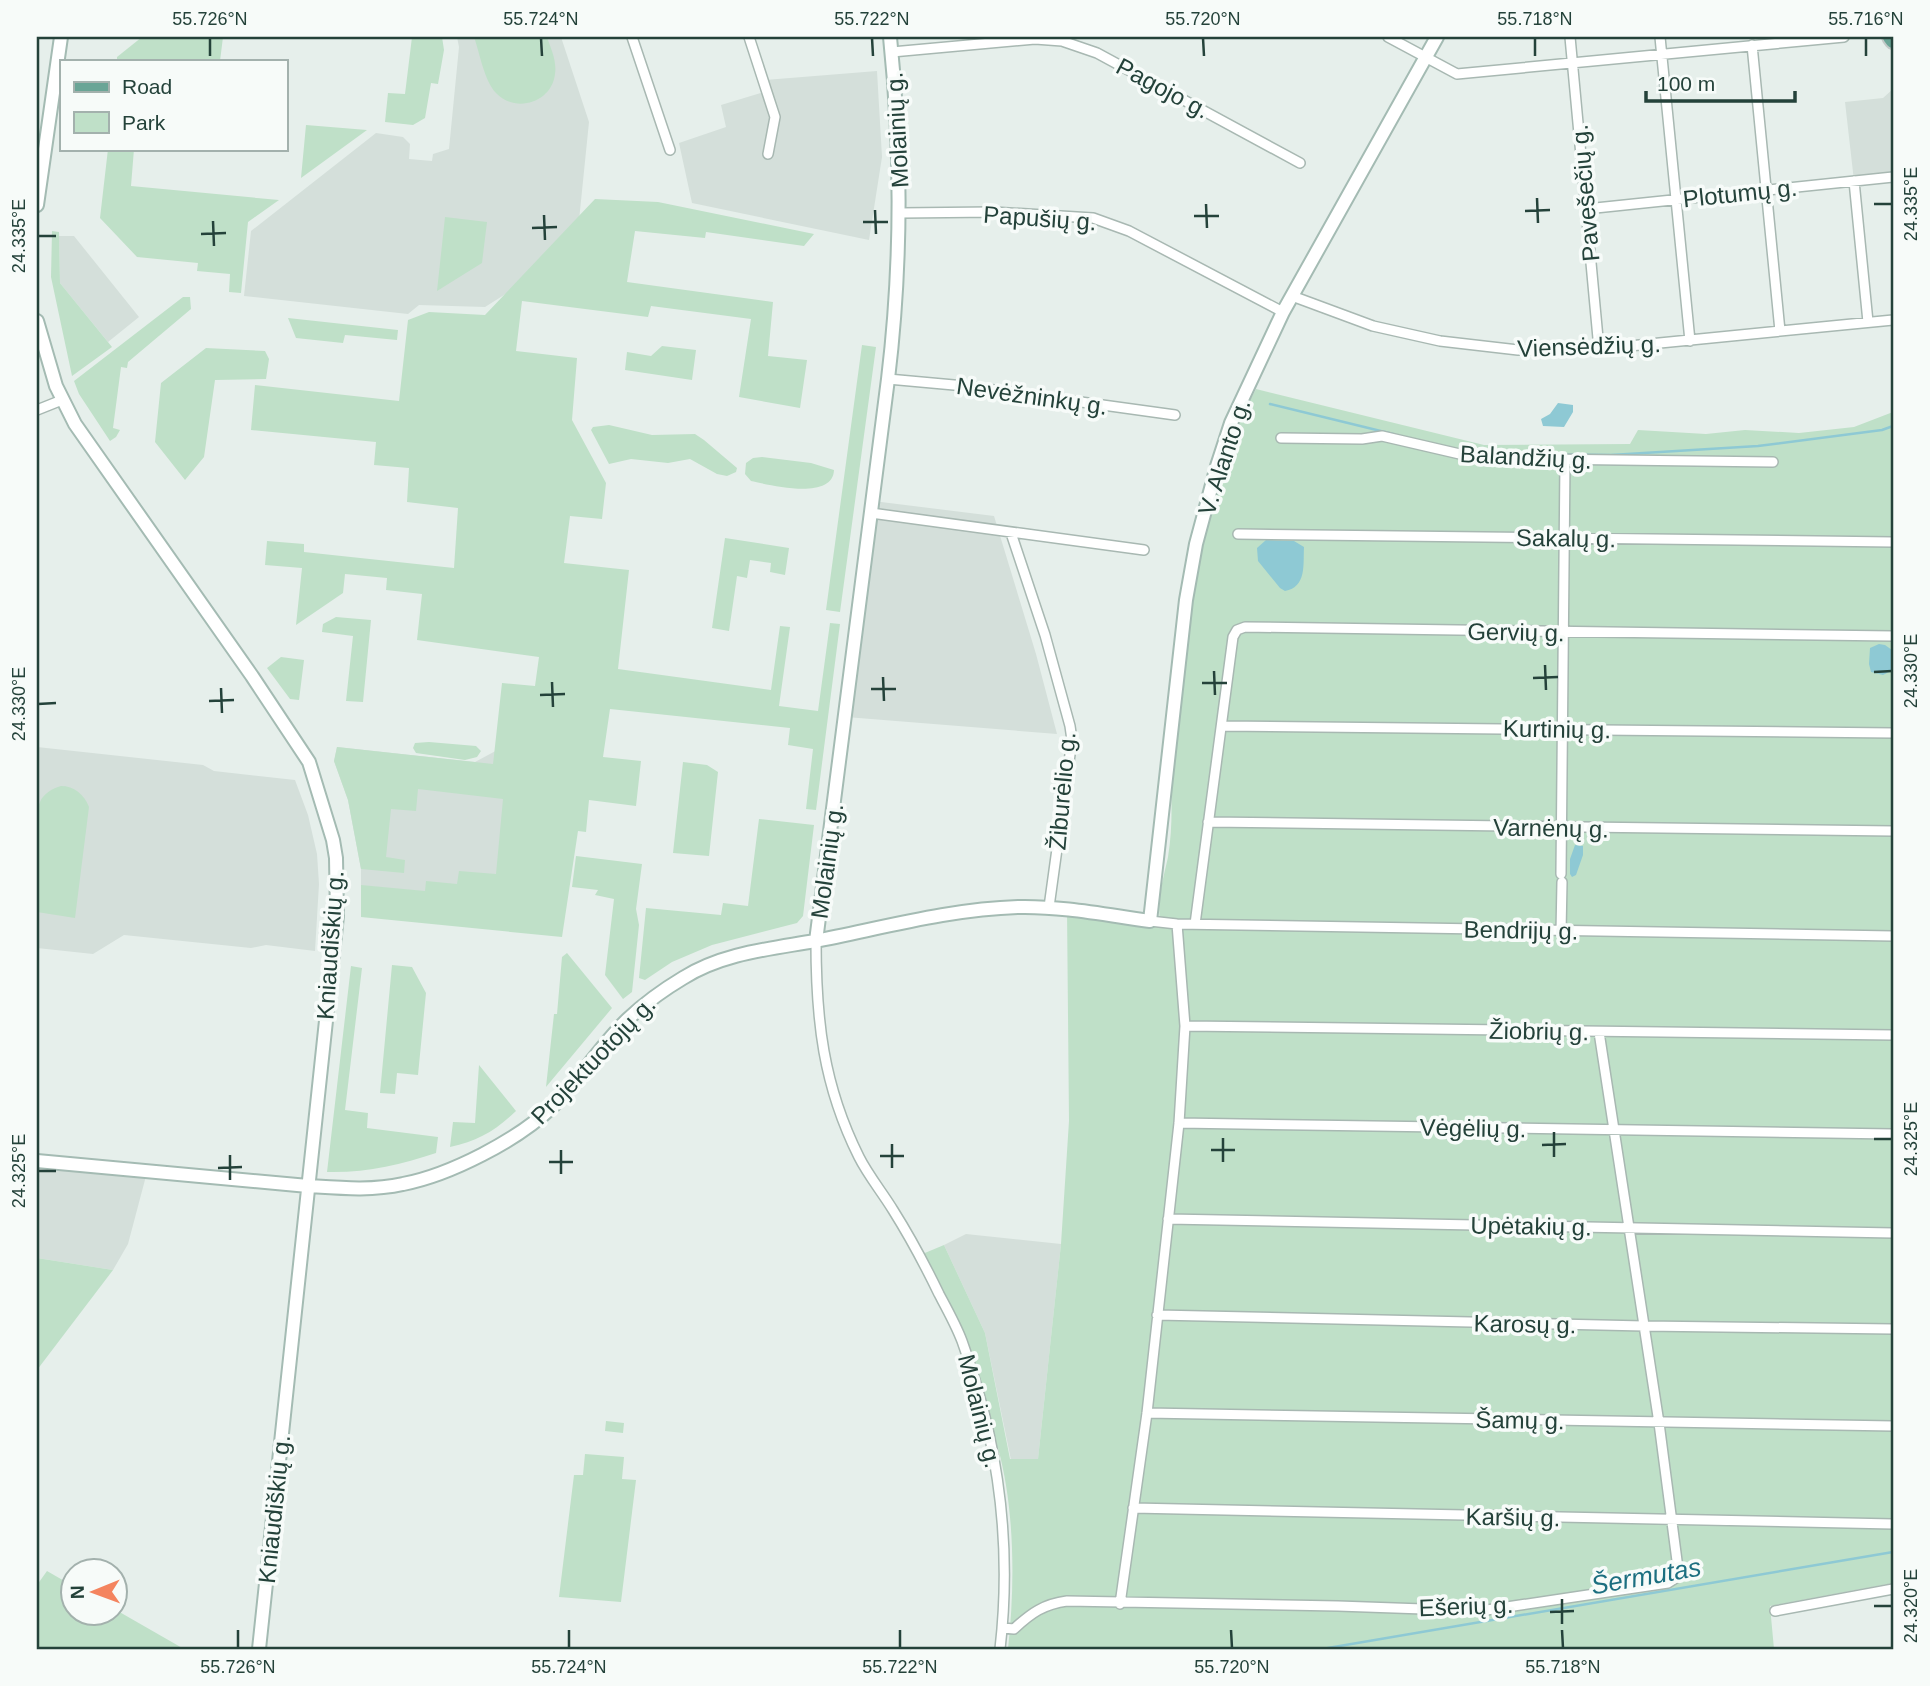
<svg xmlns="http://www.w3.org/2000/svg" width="1930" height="1686" font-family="Helvetica,sans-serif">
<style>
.built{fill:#d4dfda}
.green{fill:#bfe0c8}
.water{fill:#8ec9d4}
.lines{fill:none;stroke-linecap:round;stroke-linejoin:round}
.stream{stroke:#8ec9d4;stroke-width:2.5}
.street-casing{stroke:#a8b8b2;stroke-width:12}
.secondary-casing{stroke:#a4bbb3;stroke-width:16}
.primary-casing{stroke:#c2cac8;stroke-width:18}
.street{stroke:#fff;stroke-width:9}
.secondary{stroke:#fff;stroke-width:12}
.primary{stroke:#6aa596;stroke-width:14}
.ticks{fill:none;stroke:#24423a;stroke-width:2.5}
.labels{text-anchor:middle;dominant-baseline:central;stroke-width:7;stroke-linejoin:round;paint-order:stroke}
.street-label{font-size:24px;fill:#24423a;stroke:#f7fbf9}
.water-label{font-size:26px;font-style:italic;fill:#1c6f80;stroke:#f7fbf9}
.neatline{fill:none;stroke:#24423a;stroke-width:2.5}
.ticks-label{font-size:18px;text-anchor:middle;fill:#24423a}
</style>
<rect width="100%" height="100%" fill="#e6efeb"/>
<path class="built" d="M457,37H561L589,122L576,250L485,307L419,305L408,314L244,296L251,231L376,133L403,137L410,144L409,159L432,161L433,154L449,149L459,47Z
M877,71L882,157L869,240L692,203L679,143L726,127L721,105L764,92L765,80Z
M1893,89V177L1854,181L1845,102L1883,98Z
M59,236H74L139,317L108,342L60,283Z
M873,501L994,516L1036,654L1057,734L846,717Z
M516,740L510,902L361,888V869L348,800L334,761L337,747L475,762Z
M37,747L203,765L214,771L295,780L308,815L317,854L319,884L315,951L266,945L251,948L124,935L93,954L37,948Z
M37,1167L146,1176L128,1244L113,1270L37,1258Z
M966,1234L1061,1244L1038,1459L1011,1460L985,1333L944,1245Z"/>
<path class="green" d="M142,37H223L220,61H117V57Z
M412,37H442L444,50L438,84L431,83L425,118L413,125L385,122L388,93L405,94Z
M474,37H547C551,49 557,61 555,74C552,102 516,114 496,93C484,80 480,54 474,37Z
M306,125L367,130L301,178Z
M108,149H134L131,186L279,200L248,222L241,293L229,292L230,274L197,271L198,263L137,257L100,218Z
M595,199L658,202L814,234L804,246L706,232L705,238L635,231L627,282L773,302L768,356L807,360L800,408L739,397L751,319L651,306L648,317L522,301L516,351L577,358L572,420L606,483L602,519L570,516L564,563L629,570L618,669L771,690L780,626L790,627L779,706L818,711L830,623L840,624L816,810L806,809L813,749L788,745L790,728L610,709L603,757L641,761L636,806L589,800L586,832L578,831L562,937L361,917V885L425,891L426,881L457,884L459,871L496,874L503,799L418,789L416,811L391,809L386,857L405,860L404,873L361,869L348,800L334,761L337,747L493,764L502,683L535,686L539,657L417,640L422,594L386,590L387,578L345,574L343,593L296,625L302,568L265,565L267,541L304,544V552L454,568L458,508L407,502L409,468L374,465L376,442L251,430L255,385L399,401L408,320L429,312L485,315Z
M445,217L487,222L482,263L437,291Z
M52,231L59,232L60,283L112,347L72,376L51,277Z
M183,297H190L191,309L128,362L127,368L121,367L113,428L120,430L116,437L110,441L79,394L74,381Z
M288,318L398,330L397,340L345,335L343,343L296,338Z
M862,345L876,347L840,612L826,610Z
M662,346L696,350L692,380L625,370L627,352L651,356Z
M206,348L265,351L269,359L266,379L215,380L204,457L185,480L155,442L161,383Z
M1256,389L1484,445L1630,444L1638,430L1706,434L1745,430L1799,433L1854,427L1893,412V1583L1770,1606L1774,1649H1008C1015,1586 1015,1510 998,1448H992L962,1341L920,1255L944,1245L985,1333L1010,1459H1038L1061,1244L1069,1121L1067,909L1160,922C1157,898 1163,880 1168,857C1172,833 1172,809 1171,785C1187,653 1192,507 1256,389Z
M609,425L652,435L695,434L704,440L737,468L736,472L727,476L717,474L690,459L668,463L631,459L609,464L591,430L593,427Z
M762,457L811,463L834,470C833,501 770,485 751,481L745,474L746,463L753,458Z
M725,538L789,548L785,575L770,572L771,563L750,560L747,578L737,576L729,631L712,628Z
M336,617L371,620L363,702L346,701L353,636L322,632L323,624Z
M281,657L304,660L299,700L290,699L267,668Z
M429,742L476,746L481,751L477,757L465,760L416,753L413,748L415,743Z
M683,762L707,765L718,772L709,856L673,853Z
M61,786C74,786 84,794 89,807L75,918L37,912C37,890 32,819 40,802C43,794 53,788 61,786Z
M759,819L814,825L803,916L797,923L712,945L672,962L645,980L639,978L646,908L721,915L723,903L748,906Z
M576,856L642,864L636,909L639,925L632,992L623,999L605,975L614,899L595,895L598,890L572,887Z
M567,953L612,1008L546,1087L554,1014H557L562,957Z
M392,965L412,967L426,993L418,1075L397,1073L395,1094L380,1093Z
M351,966L362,968L345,1110L368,1113L367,1128L438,1137L436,1153C400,1165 366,1173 327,1172Z
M479,1065L516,1111C495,1131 478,1141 450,1147L453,1122L475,1123Z
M37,1258L113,1270L37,1370Z
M606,1421L624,1423L623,1433L605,1431Z
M585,1454L624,1457L622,1479L636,1480L621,1602L559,1597L574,1475H583Z
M47,1571L73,1586L74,1612H116V1610L184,1649H37V1585Z"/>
<path class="water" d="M1558,403L1573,405V412L1564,427L1543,426L1541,419L1550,414Z
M1266,540L1294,541L1304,547C1303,564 1307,587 1285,591L1280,588L1258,561L1257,548Z
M1879,644L1885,645L1892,650L1891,671L1883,675L1871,672L1869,664L1870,648Z
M1575,845L1583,846V855L1576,875L1572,877L1570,874V859Z"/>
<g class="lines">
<path class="stream" d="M1270,404L1393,434
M1474,454L1611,455L1758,446L1882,430L1893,426
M1322,1649L1893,1552"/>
<defs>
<path id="street" d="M632,37L670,150
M749,37L775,117L768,154
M1388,37L1457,74L1844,37
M1570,37L1599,349
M1660,37L1690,341
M1752,45L1780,331
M892,52L1035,39L1062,41L1097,53L1300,163
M1854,181L1868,322
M1586,209L1893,177
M901,213L993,212L1093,218L1129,231L1283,312
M1292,296L1373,326L1440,341L1518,350L1599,349L1893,320
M888,379L965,386L1175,415
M37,410L62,400
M1281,438L1362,439L1382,436L1477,458L1773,462
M871,513L1144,550
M1011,533L1045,635L1070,726L1072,740L1049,907
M1238,534L1893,542
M1222,726L1893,733
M1208,822L1893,831
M1561,874L1565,461
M1150,921L1177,924L1893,936
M1195,924L1233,637L1237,630L1245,627L1893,636
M1561,932L1562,882
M816,941C816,1020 823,1085 859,1157C868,1175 882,1192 893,1210C910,1237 925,1265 939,1294C947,1309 956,1325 962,1341C998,1440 1012,1545 1000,1649
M1185,1026L1893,1035
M1179,1123L1893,1134
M1168,1219L1893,1233
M1157,1315L1644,1326L1893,1329
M1147,1413L1893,1426
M1133,1508L1893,1524
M1120,1604L1147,1413L1179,1123L1185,1026L1177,924
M1775,1611L1893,1589
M1003,1628L1014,1629C1031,1613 1044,1604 1067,1601L1338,1606L1480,1611L1668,1583L1679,1576L1659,1423L1599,1032"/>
<path id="secondary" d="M37,205L61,37
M37,321L56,386L75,424L252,676L309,762L333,840L336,858L337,916L333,955L259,1649
M816,941L888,379C902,263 902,153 890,37
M37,1161L308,1186C340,1188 372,1191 403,1184C450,1175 518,1140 552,1107C580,1080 600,1046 628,1019C645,1003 663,990 683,978C723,953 770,949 815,941C882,928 950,909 1018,907C1062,906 1106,915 1150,921L1186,600L1196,544L1217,466L1231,423L1283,312L1437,37"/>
<path id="primary" d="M1890,37L1893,41"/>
</defs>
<use href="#street" class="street-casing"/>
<use href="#secondary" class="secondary-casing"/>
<use href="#primary" class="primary-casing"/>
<use href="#street" class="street"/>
<use href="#secondary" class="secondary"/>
<use href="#primary" class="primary"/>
</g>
<path class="ticks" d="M210,38V56M541,38L542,56M872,38L873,56M1203,38L1204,56M1535,38V56M1866,38V56M1537,198L1538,223M1206,204L1207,228M1874,204H1892M875,210L876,234M1525,211L1550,210M544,215L545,240M1194,216H1219M213,221L214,246M863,222H888M532,228L557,227M201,234L226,233M38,236H56M1545,665L1546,690M1214,671L1215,695M1874,672L1892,671M883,677L884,701M1533,678L1558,677M552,682L553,707M1202,683H1227M221,688L222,713M871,689H896M540,695L565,694M209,701L234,700M38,704L56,703M1554,1132V1157M1223,1138V1162M1874,1139H1892M892,1144V1168M1542,1145L1566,1144M561,1150V1174M1211,1150H1235M230,1155V1180M880,1156H904M549,1162H573M218,1168L242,1167M38,1171H56M1562,1599V1624M1874,1606H1892M1550,1612L1574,1611M238,1630V1648M569,1630V1648M900,1630V1648M1231,1630L1232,1648M1562,1630L1563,1648"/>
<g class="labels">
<g class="street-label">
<text transform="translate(1163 88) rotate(28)">Pagojo g.</text>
<text transform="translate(897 130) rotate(-93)">Molainių g.</text>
<text transform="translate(1585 193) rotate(-95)">Pavešečių g.</text>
<text transform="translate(1740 193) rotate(-6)">Plotumų g.</text>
<text transform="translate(1040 218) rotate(4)">Papušių g.</text>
<text transform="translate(1589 346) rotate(-2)">Viensėdžių g.</text>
<text transform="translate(1032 396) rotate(8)">Nevėžninkų g.</text>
<text transform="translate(1224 457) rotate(-72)">V. Alanto g.</text>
<text transform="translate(1526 457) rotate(3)">Balandžių g.</text>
<text transform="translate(1566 538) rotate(1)">Sakalų g.</text>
<text transform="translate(1516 632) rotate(1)">Gervių g.</text>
<text transform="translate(1557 729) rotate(1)">Kurtinių g.</text>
<text transform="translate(1062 791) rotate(-85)">Žiburėlio g.</text>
<text transform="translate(1551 828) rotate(1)">Varnėnų g.</text>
<text transform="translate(827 861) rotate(-82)">Molainių g.</text>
<text transform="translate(1521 930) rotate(1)">Bendrijų g.</text>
<text transform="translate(330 945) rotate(-86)">Kniaudiškių g.</text>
<text transform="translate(1539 1031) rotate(1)">Žiobrių g.</text>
<text transform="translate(593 1060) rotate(-46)">Projektuotojų g.</text>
<text transform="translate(1473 1128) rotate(1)">Vėgėlių g.</text>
<text transform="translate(1531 1226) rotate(1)">Upėtakių g.</text>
<text transform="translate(1525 1324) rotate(1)">Karosų g.</text>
<text transform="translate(980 1411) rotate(76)">Molainių g.</text>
<text transform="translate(1520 1420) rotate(1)">Šamų g.</text>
<text transform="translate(274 1509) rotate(-84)">Kniaudiškių g.</text>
<text transform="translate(1513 1517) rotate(1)">Karšių g.</text>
<text transform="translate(1466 1606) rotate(-2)">Ešerių g.</text>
</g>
<g class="water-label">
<text transform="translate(1646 1576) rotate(-10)">Šermutas</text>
</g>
</g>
<rect width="1930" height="1686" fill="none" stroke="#f7fbf9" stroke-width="77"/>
<rect x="60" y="60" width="228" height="91" fill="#f7fbf9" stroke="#a3b1ad" stroke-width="2"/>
<rect x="74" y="82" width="35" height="10" fill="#6aa596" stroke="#a3b1ad" stroke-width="2"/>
<text x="122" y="94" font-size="21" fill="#24423a">Road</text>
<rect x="74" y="112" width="35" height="21" fill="#bfe0c8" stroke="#a3b1ad" stroke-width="2"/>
<text x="122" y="130" font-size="21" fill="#24423a">Park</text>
<g transform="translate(94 1592) rotate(269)"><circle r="33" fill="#f7fbf9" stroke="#a3b1ad" stroke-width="2"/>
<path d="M0-5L12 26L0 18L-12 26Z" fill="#f4845f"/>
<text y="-10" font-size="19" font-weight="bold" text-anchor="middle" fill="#24423a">N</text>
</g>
<path d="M1646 91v10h149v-10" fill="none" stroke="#24423a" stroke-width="3.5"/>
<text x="1657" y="91" font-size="21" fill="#24423a" stroke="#f7fbf9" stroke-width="5" paint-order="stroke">100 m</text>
<rect x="38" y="38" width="1854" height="1610" class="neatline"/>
<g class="ticks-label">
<text x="210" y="25">55.726°N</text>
<text x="541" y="25">55.724°N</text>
<text x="872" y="25">55.722°N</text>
<text x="1203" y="25">55.720°N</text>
<text x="1535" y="25">55.718°N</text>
<text x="1866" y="25">55.716°N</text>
<text transform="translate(1911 204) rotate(-90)" y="6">24.335°E</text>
<text transform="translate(19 236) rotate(-90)" y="6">24.335°E</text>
<text transform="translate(1911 671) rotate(-90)" y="6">24.330°E</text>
<text transform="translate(19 704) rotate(-90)" y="6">24.330°E</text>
<text transform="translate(1911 1139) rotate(-90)" y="6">24.325°E</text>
<text transform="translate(19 1171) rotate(-90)" y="6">24.325°E</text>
<text transform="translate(1911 1606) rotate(-90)" y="6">24.320°E</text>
<text x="238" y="1673">55.726°N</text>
<text x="569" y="1673">55.724°N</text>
<text x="900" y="1673">55.722°N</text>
<text x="1232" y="1673">55.720°N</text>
<text x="1563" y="1673">55.718°N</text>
</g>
</svg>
